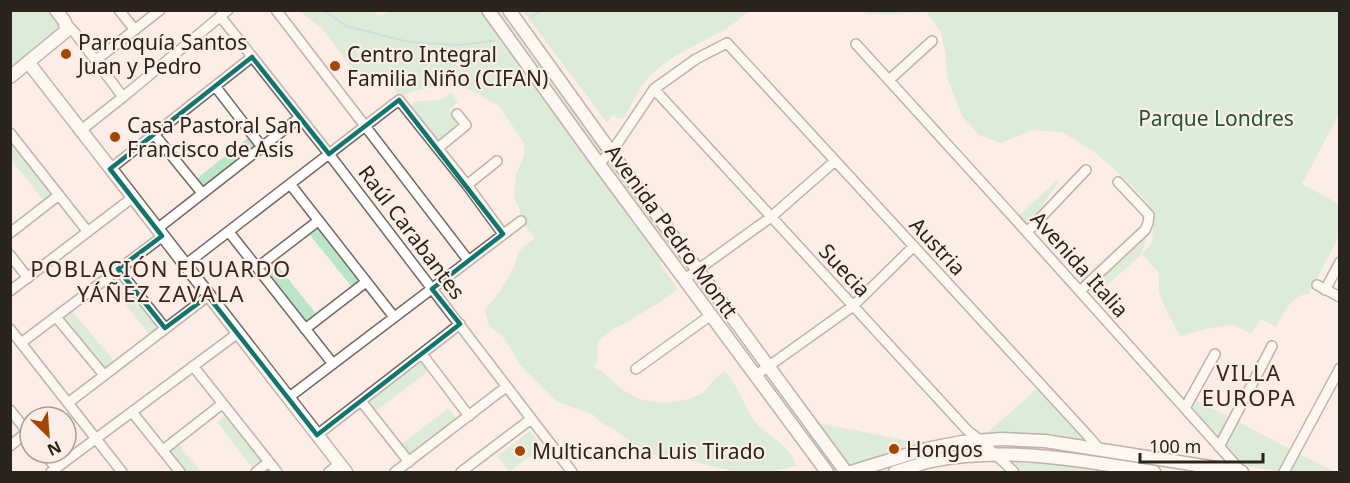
<svg xmlns="http://www.w3.org/2000/svg" width="1350" height="483" font-family="'Noto Sans',sans-serif">
<style>
.green{fill:#b9e6ca}
.lines{fill:none;stroke-linecap:round;stroke-linejoin:round}
.stream{stroke:#8ccedf;stroke-width:2}
.street-casing{stroke:#7a675c;stroke-width:12}
.secondary-casing{stroke:#7a675c;stroke-width:15}
.street{stroke:#fff;stroke-width:9}
.secondary{stroke:#fff;stroke-width:12}
.marked{fill:none;stroke:#0f766e;stroke-width:4.5;stroke-linejoin:round}
.poi-dot{fill:#a64500;stroke:#fceee6;stroke-width:2}
.labels{text-anchor:middle;dominant-baseline:central;stroke-width:4.5;stroke-linejoin:round;paint-order:stroke}
.poi-label{font-size:21px;fill:#2b231e;stroke:#fceee6;text-anchor:start}
.park-label{font-size:21px;fill:#1b5739;stroke:#fceee6}
.street-label{font-size:21px;fill:#2b231e;stroke:#fceee6}
.neighbourhood-label{font-size:22px;letter-spacing:1.5px;fill:#37261d;stroke:#fceee6}
</style>
<rect width="100%" height="100%" fill="#fceee6"/>
<path class="green" d="M389,10L482,11L667,257L660,264L678,289L660,302L624,324L614,328L599,341L597,348L598,360L594,366L596,369L602,371L621,389L639,399L663,403L686,400L702,394L713,381L725,371C739,386 744,409 757,424C767,435 781,441 790,453C793,456 794,462 796,466L770,472H737L678,458L641,453L630,441L617,431L602,423L592,414L557,402L520,365L504,338L489,326L485,309L499,293L514,267L519,251L535,238L521,221L520,211L514,197L516,174L524,156V143L499,106L473,91L444,85L414,91L401,97L382,73L365,85L322,29C315,22 307,18 300,11H378L374,15L385,14Z
M11,11H50L57,20L60,31L11,70Z
M494,11H500L604,154L601,158Z
M523,11H750C741,17 733,25 724,30C699,44 673,54 652,74C640,86 632,102 625,117C619,120 617,119 613,114L607,123Z
M864,11H1339V114L1302,184L1339,204V236L1309,294C1291,294 1284,314 1276,327L1261,319L1251,334L1234,325L1210,328L1180,336L1166,310L1159,292V273L1142,254L1152,243L1154,213L1140,194L1112,167L1093,151L1062,132L1032,130L1001,143L979,135L962,116L947,78L946,56L941,32L926,12L892,14H867Z
M451,92L458,102L449,110L461,124L439,144L408,106L418,101L440,100Z
M249,137L257,147L203,190L195,180Z
M10,142L52,195L44,202L11,159Z
M608,161L684,262L679,266L605,165Z
M1056,181L1058,183L1027,228L1017,217Z
M1142,224L1149,231L1141,255L1095,296L1081,280Z
M317,227L360,280L352,287L309,234Z
M274,261L317,315L308,323L265,268Z
M119,272L160,326L149,334L107,281Z
M72,311L115,362L103,371L62,319Z
M422,359L430,370L374,412L366,401Z
M1038,388L1084,438L1080,444L983,436Z
M1194,399L1294,451L1281,472L1242,465L1191,406Z
M448,408L457,419L410,457L400,445Z
M226,414L263,461L253,469L217,422Z
M817,423L822,424L919,443L850,466Z
M530,431L542,447L509,472L497,456Z
M178,444L201,472H186L169,451Z
M1299,454L1336,472H1289Z
M1016,456L1108,468L1113,472H1023L1013,462Z"/>
<g class="lines">
<path class="stream" d="M323,10L346,26L409,42L458,45L493,41
M532,17L541,10"/>
<defs>
<path id="street" d="M119,10L135,30
M276,10L468,260
M220,16L329,154L572,472
M65,22L75,33L123,97
M856,44L1015,219L1242,472
M96,60L160,10
M889,80L932,41
M215,86L262,147
M654,89L968,431L980,440L1014,472
M80,131L123,97L228,10
M10,133L88,232
M154,134L202,193
M438,148L466,125L457,114
M599,164L615,147L654,89L696,59L727,43L1090,438L1100,450
M110,169L252,57
M290,184L394,317
M467,185L497,161
M157,229L299,118
M229,232L333,364
M1027,232L1086,170
M10,233L59,195
M10,255L28,278
M185,265L399,100L467,185L503,234
M258,267L318,221
M118,269L165,328
M685,279L771,217L835,161
M1317,285L1340,297
M1325,290L1340,262
M10,291L132,198
M1080,291L1145,230L1148,223L1149,215L1118,182
M56,317L104,375
M10,329L122,472
M305,329L366,282
M21,343L163,236
M422,354L469,416
M193,366L277,472
M636,369L711,315
M755,376L853,306L914,246
M288,398L521,221
M361,401L409,462
M68,403L208,296
M1185,408L1215,354
M10,410L30,435
M132,412L180,472
M317,435L460,324
M10,446L27,432
M1219,447L1272,346
M163,450L222,404
M44,453L56,468
M51,472L238,333
M256,472L269,462
M329,472L339,464
M395,472L506,387
M461,472L531,419
M1284,472L1340,368"/>
<path id="secondary" d="M488,10L599,164L827,472
M509,10L611,152L846,472
M28,62L346,472
M10,77L66,31L65,22L56,10
M851,472L926,449L962,442L1002,439L1045,441L1242,472
M895,472C907,469 919,464 931,461C1007,446 1079,460 1154,472"/>
</defs>
<use href="#street" class="street-casing"/>
<use href="#secondary" class="secondary-casing"/>
<use href="#street" class="street"/>
<use href="#secondary" class="secondary"/>
</g>
<path d="M0 0H1350V483H0ZM252,57L329,154L399,100L503,234L432,289L460,324L317,435L208,296L165,328L118,269L162,236L110,169Z" fill="#fceee6" fill-opacity=".55" fill-rule="evenodd"/>
<path class="marked" d="M252,57L329,154L399,100L503,234L432,289L460,324L317,435L208,296L165,328L118,269L162,236L110,169Z"/>
<g class="poi-dot">
<circle cx="66" cy="54" r="6"/>
<circle cx="335" cy="66" r="6"/>
<circle cx="115" cy="137" r="6"/>
<circle cx="894" cy="449" r="6"/>
<circle cx="520" cy="451" r="6"/>
</g>
<g class="labels">
<g class="poi-label">
<text x="78" y="42">Parroquía Santos<tspan x="78" dy="24">Juan y Pedro</tspan></text>
<text x="347" y="54">Centro Integral<tspan x="347" dy="24">Familia Niño (CIFAN)</tspan></text>
<text x="127" y="125">Casa Pastoral San<tspan x="127" dy="24">Francisco de Asis</tspan></text>
<text x="906" y="449">Hongos</text>
<text x="532" y="451">Multicancha Luis Tirado</text>
</g>
<g class="park-label">
<text x="1216" y="118">Parque Londres</text>
</g>
<g class="street-label">
<text transform="translate(672 231) rotate(54)">Avenida Pedro Montt</text>
<text transform="translate(412 232) rotate(53)">Raúl Carabantes</text>
<text transform="translate(938 246) rotate(47)">Austria</text>
<text transform="translate(1080 264) rotate(48)">Avenida Italia</text>
<text transform="translate(845 270) rotate(47)">Suecia</text>
</g>
<g class="neighbourhood-label">
<text x="161" y="268">POBLACIÓN EDUARDO<tspan x="161" dy="25">YÁÑEZ ZAVALA</tspan></text>
<text x="1249" y="372">VILLA<tspan x="1249" dy="25">EUROPA</tspan></text>
</g>
</g>
<rect width="1350" height="483" fill="none" stroke="#2b231e" stroke-width="24"/>
<g transform="translate(48 435) rotate(155)"><circle r="28" fill="#fceee6" stroke="#a89d96" stroke-width="1.5"/>
<path d="M0-4.5L10 22L0 15L-10 22Z" fill="#a64500"/>
<text y="-9" font-size="16" font-weight="bold" text-anchor="middle" fill="#2b231e">N</text>
</g>
<path d="M1140 453v9h123v-9" fill="none" stroke="#2b231e" stroke-width="3"/>
<text x="1149" y="453" font-size="18" fill="#2b231e" stroke="#fceee6" stroke-width="4.5" paint-order="stroke">100 m</text>
</svg>
